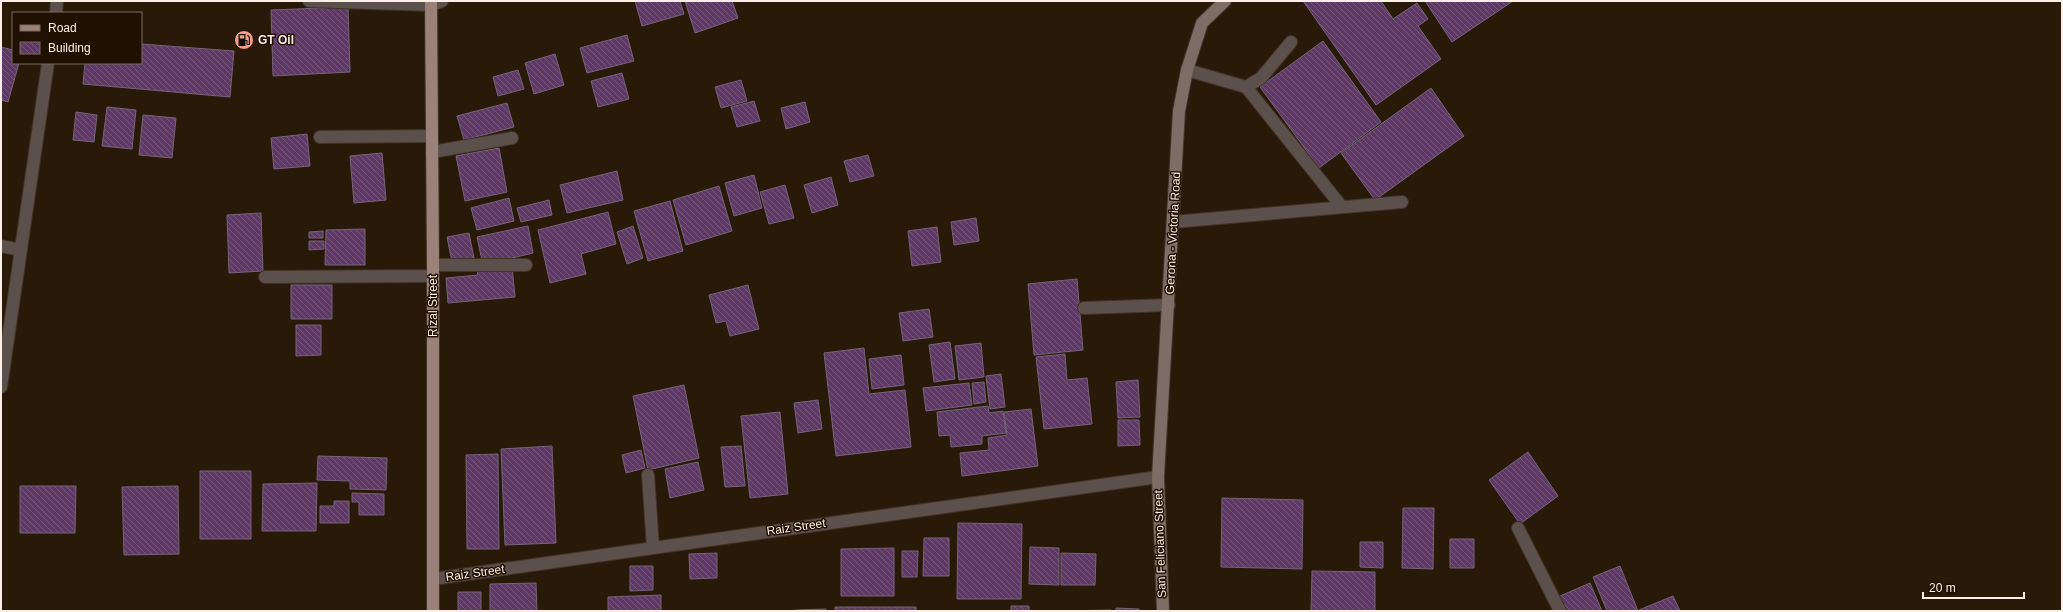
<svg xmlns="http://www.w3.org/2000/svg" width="2063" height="612" font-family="Arial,sans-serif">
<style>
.building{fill:url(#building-back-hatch);stroke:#756478}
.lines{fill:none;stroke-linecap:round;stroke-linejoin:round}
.service-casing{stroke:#423324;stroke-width:14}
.minor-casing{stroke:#423324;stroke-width:14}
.secondary-casing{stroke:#423324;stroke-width:14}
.primary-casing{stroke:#423324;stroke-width:14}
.service{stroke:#5b504c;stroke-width:12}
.minor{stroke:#5b504c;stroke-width:12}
.secondary{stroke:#7e6c66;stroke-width:12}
.primary{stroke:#9a827a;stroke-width:12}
.labels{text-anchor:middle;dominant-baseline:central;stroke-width:3;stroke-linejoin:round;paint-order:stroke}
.poi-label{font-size:12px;font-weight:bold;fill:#fcf0e6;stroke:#201002;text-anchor:start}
.street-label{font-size:12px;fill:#fcf0e6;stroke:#201002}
</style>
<defs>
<pattern id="building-back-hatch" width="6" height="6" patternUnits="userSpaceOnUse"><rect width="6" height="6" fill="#5e3965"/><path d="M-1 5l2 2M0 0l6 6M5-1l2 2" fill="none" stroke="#76567b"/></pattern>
</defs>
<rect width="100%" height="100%" fill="#291909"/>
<path class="building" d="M635,1H680L684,14L642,26Z
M685,1H732L738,18L695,33Z
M1303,1H1381L1393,19L1417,3L1428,19L1418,26L1441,59L1376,105Z
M1425,1H1513L1452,42Z
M348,7L350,72L273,76L271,10Z
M627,35L634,61L587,73L580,48Z
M1323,41L1381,122L1319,168L1260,87Z
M141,44L234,51L230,97L83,84L85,63H141Z
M1,47L13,50V63H19L8,102L1,100Z
M555,54L564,85L534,94L525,63Z
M518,70L524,89L498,96L493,77Z
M622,73L629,99L598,107L591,81Z
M741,80L747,101L721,108L715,87Z
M1431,88L1464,136L1375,200L1341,153Z
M754,101L760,121L737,127L731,107Z
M805,102L810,122L786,129L781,108Z
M507,103L514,127L464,140L457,116Z
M107,107L136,110L132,149L102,146Z
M76,112L97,115L94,142L73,140Z
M143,115L176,118L172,158L139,155Z
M307,134L310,166L274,169L271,138Z
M499,148L507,192L465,201L456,156Z
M382,153L386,200L354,203L350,156Z
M868,155L874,176L850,182L844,161Z
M617,171L623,200L567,213L560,185Z
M754,175L762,208L734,216L725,183Z
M831,177L838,205L812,213L804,185Z
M785,185L794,218L769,224L760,192Z
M719,186L732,231L686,245L673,200Z
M509,198L514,221L477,230L471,208Z
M549,200L552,215L521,222L517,208Z
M670,201L683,251L648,261L634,211Z
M608,212L616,244L581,254L586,274L550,283L538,230Z
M261,213L263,271L229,273L227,215Z
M976,218L979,241L954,245L951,222Z
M528,226L533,253L483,265L477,237Z
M633,226L643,258L627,264L617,232Z
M937,227L941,262L912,266L908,231Z
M365,229V265H325L326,230Z
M323,231V238H309V232Z
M469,233L474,258L452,262L447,237Z
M309,241H324V249L309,250Z
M512,266L515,297L448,303L446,278L478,275L477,269Z
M1077,279L1083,350L1034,355L1028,284Z
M291,285H332V319H291Z
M748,285L759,329L730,336L726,321L716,323L709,295Z
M929,309L933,337L903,341L899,313Z
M296,325H321V355L296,356Z
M950,342L955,379L934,382L929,345Z
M981,343L984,377L959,380L955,346Z
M864,348L869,394L905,390L911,447L836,456L824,353Z
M1065,354L1067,380L1087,378L1092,424L1044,429L1036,357Z
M901,355L904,385L872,389L869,359Z
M1001,374L1005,407L990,409L986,376Z
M1138,380L1140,417L1118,418L1116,382Z
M984,382L986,402L974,404L972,383Z
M969,383L972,405L926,411L923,388Z
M684,385L699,458L648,470L633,396Z
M818,400L822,429L798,433L794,403Z
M988,406L989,413L1003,411L1006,433L982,436V444L951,447L950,435L939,436L937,412Z
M1031,409L1038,466L962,476L960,453L989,450L988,438L1007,435L1004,412Z
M780,412L788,494L750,498L741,416Z
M1118,420H1139L1140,445L1118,446Z
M552,446L556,543L505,545L501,449Z
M741,446L745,486L725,487L721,447Z
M641,450L645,468L626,473L622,455Z
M1528,452L1558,496L1520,524L1489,480Z
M498,454L499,549H467L466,455Z
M318,456L387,458L386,490L350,489V481L317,480Z
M698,462L704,490L670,498L665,469Z
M200,471H251V539H200Z
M317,483L316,531H262L263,484Z
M20,486H76L75,533H20Z
M178,486L179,554L124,555L122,487Z
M352,493L384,494V515H359V502H352Z
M1222,498L1303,500L1302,569L1221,567Z
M334,501H349V523H320V506H334Z
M1403,508H1434L1433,569L1402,568Z
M958,523L1022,524L1021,599H957Z
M924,538H949V576H923Z
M1450,539H1474V568H1450Z
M1360,542H1383V568L1360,567Z
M1030,547L1059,548V585L1029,584Z
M894,548V596H841V549Z
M902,551H918L917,577H902Z
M717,553V578L690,579L689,554Z
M1061,553L1096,554L1095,585H1061Z
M630,566H653V590L630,591Z
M1620,566L1638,611H1607L1593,577Z
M1312,571L1375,572V611H1311Z
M536,583L537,611H490V584Z
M1590,583L1602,611H1567L1560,596Z
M458,592H481V611H458Z
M661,595V611H608V597Z
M1673,596L1680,611H1639V610Z
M1011,606H1029V611H1011Z
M835,607H916V611H835Z
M1116,608L1139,609V611H1116Z
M826,609V611H796V610Z
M1111,610V611H1058Z"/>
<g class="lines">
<defs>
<path id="service" d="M309,1L431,5
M1187,70L1246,87L1261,78L1291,42
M1246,87L1342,207
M320,137L431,136
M432,152L512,138
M433,265H526
M265,277L432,276
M1084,308L1169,305
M648,475L653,547"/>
<path id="minor" d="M431,5L442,1
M56,13L57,1
M1173,222L1402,202
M1,246L21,250
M1,387L48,63
M1518,528L1560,611
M433,579L1158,477"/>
<path id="secondary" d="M1163,611L1158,477L1179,111L1187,70L1202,23L1225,1"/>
<path id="primary" d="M431,1L433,265V611"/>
</defs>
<use href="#service" class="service-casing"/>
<use href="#minor" class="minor-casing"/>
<use href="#secondary" class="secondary-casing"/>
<use href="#primary" class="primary-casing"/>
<use href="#service" class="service"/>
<use href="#minor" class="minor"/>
<use href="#secondary" class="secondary"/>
<use href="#primary" class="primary"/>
</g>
<defs>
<symbol id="fuel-disc" viewBox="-11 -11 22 22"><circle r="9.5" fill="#f49e88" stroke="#201002"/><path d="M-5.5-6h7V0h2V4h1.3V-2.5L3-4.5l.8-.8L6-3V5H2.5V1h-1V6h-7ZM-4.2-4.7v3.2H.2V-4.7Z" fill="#111"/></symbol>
</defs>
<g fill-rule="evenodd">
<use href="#fuel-disc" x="233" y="29" width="22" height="22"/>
</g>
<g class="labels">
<g class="poi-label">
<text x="258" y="40">GT Oil</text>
</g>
<g class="street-label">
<text transform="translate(1173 233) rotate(-87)">Gerona - Victoria Road</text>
<text transform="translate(433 306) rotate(-90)">Rizal Street</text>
<text transform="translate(796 527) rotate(-8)">Raiz Street</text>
<text transform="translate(1160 544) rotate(-92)">San Feliciano Street</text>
<text transform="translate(475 573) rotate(-8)">Raiz Street</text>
</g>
</g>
<rect width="2063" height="612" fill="none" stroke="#fcf0e6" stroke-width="4"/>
<rect x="12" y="12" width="130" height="52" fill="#201002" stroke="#786a5d"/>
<rect x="20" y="25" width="20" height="6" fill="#9a827a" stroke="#786a5d"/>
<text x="48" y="32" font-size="12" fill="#fcf0e6">Road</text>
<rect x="20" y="42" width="20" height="12" fill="url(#building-back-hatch)" stroke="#786a5d"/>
<text x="48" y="52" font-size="12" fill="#fcf0e6">Building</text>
<path d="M1923 592v6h101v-6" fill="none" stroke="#fcf0e6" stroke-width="2"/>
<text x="1929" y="592" font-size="12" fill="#fcf0e6" stroke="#201002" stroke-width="3" paint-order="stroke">20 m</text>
</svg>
